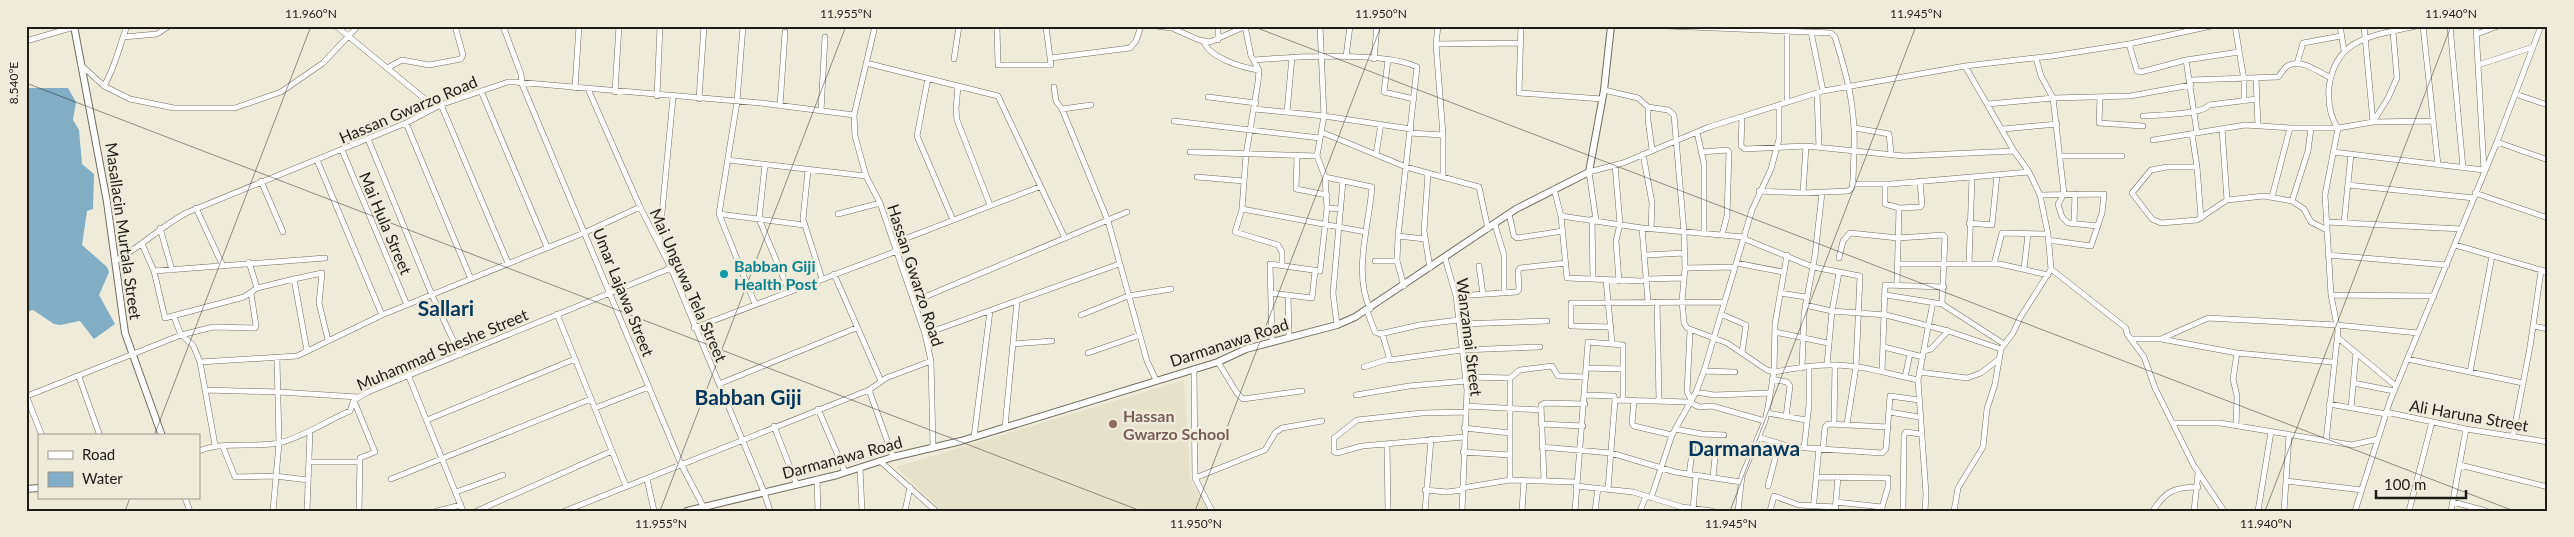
<svg xmlns="http://www.w3.org/2000/svg" width="2574" height="537" font-family="Lato,sans-serif">
<style>
.built{fill:#e6e1ca}
.water{fill:#81adc5}
.lines{fill:none;stroke-linecap:round;stroke-linejoin:round}
.minor-casing{stroke:#706d5f;stroke-width:6}
.tertiary-casing{stroke:#706d5f;stroke-width:8}
.minor{stroke:#fff;stroke-width:5}
.tertiary{stroke:#fff;stroke-width:6}
.ticks{fill:none;stroke:#1e1c17;stroke-width:1;stroke-opacity:0.45}
.culture-dot{fill:#0f9aa8;stroke:#eeebdb;stroke-width:2}
.education-dot{fill:#8d6e63;stroke:#eeebdb;stroke-width:2}
.labels{text-anchor:middle;dominant-baseline:central;stroke-width:5;stroke-linejoin:round;paint-order:stroke}
.street-label{font-size:16px;fill:#1e1c17;stroke:#eeebdb}
.culture-label{font-size:16px;font-weight:bold;fill:#0d838f;stroke:#eeebdb;text-anchor:start}
.education-label{font-size:16px;font-weight:bold;fill:#785e54;stroke:#eeebdb;text-anchor:start}
.district-label{font-size:21px;font-weight:bold;fill:#05365a;stroke:#eeebdb}
.neatline{fill:none;stroke:#1e1c17;stroke-width:2}
.ticks-label{font-size:12px;text-anchor:middle;fill:#1e1c17}
</style>
<rect width="100%" height="100%" fill="#eeebdb"/>
<path class="built" d="M1184,380L1190,479L1208,511H942L896,467Z"/>
<path class="water" d="M26,88H68L76,102L73,120L79,130L82,164L94,174L93,209L87,211L82,245L107,267L109,272L99,295L115,324L94,339L80,321L60,325L54,324L33,310L26,312Z"/>
<g class="lines">
<defs>
<path id="minor" d="M336,26L426,100L442,107L508,263
M503,26L521,74L522,84L681,464L704,508
M743,26L737,102L719,214L755,304
M875,26L854,115L855,136L866,176L880,203L925,334L931,361L933,448
M989,26H1047
M1156,26L1172,28L1199,40L1210,42L1246,26
M1218,26V40
M1245,26L1251,56L1259,70L1258,82L1246,155L1242,209L1235,232L1278,245L1282,252V265
M1438,26L1436,44L1443,135V177
M1521,26L1519,93L1602,99
M1667,26L1831,33L1835,37C1848,79 1856,110 1854,154C1853,165 1854,177 1852,188L1848,191L1803,193L1759,191
M2235,26L2244,80V101
M2340,26L2344,50
M2364,26L2373,122
M2423,26L2438,165
M2450,26L2463,168
M2476,26L2478,65
M997,27L998,65H1051L1046,27
M1811,32L1823,91
M2477,34L2498,26
M123,37L157,34L169,26
M26,41L74,27
M1204,42C1210,58 1243,68 1259,70
M1436,44L1520,43
M2129,44L2137,71L2141,72L2186,60L2239,52
M1346,57L1350,26
M1051,58L1130,48L1136,41L1141,26
M2036,58L2041,76L2053,98L2064,194L2058,204L2062,217L2068,223L2098,226
M954,59L959,26
M1374,59L1377,26
M1255,60C1291,57 1386,51 1417,67L1398,236L1397,261L1404,286
M1388,60L1384,92L1414,99
M2186,60L2197,133
M866,63L998,96L1065,238
M2297,64L2303,43L2341,36
M81,65L104,86L130,99L174,108H235L281,92L323,63L358,26
M1965,66L2014,151L2029,172L2040,195L2048,234L2051,269L2126,328L2127,334L2144,357L2155,388L2194,466L2224,511
M389,67L402,60L429,65L461,59L463,55L455,26
M928,78L917,136L953,220
M2256,78L2258,126
M2190,80L2278,77C2282,73 2284,67 2289,65C2302,59 2319,72 2331,78
M104,86C115,68 119,47 127,26
M958,86L956,109L957,120L990,205
M1054,87L1056,101L1062,109L1108,221L1147,361L1156,380
M575,88L579,26
M588,89L640,207L671,268L764,492L770,511
M1604,90L1638,98L1648,107L1668,110L1674,115L1684,232L1685,268L1682,301L1684,323L1687,328L1727,343L1767,370L1774,372C1792,369 1811,365 1829,365C1859,364 1888,374 1918,380
M481,91L547,247
M615,92L619,26
M1817,93L1819,147
M2515,94L2548,105
M657,96L660,26
M1208,97L1256,103
M2100,98L2099,123L2143,126
M699,99L704,26
M1787,102V30
M1988,104L2053,98L2130,96L2191,85
M780,106L785,32
M1648,107V120L1652,149
M1062,109L1091,105
M1254,109L1324,116L1411,129
M821,111L825,37
M1287,112L1292,57
M2143,116C2157,115 2202,115 2209,105L2257,99
M1742,118L1741,146L1745,149L1806,146L1904,156L2014,151
M1174,121L1320,138
M2373,122L2388,98L2397,78L2393,32
M406,123L470,277
M1855,128L1889,134L1891,153
M2003,129L2057,124
M2222,129L2227,200
M1321,132L1406,167L1479,187L1488,229
M1697,132L1704,164V234
M1410,133L1443,135
M2192,134L2197,167L2201,218
M368,139L432,295L460,355
M2153,140L2245,125L2290,128H2338L2373,122L2433,121
M2497,142L2548,160
M342,150L407,305
M1190,152L1317,156
M1702,152L1727,150L1729,152L1727,216L1722,235
M2333,152L2484,170L2478,65L2533,47
M1376,154L1381,124
M1643,154L1652,203L1651,229
M1297,156L1296,189L1327,195
M2061,156H2122
M317,160L382,315
M728,160L866,176
M765,165L759,219L789,291
M1615,165L1620,224L1616,241L1619,281
M2197,167H2167L2151,170L2132,193L2152,219L2161,223L2197,220L2227,200L2264,196L2292,201L2304,209L2311,222L2327,230
M808,170L803,219L822,279
M1428,173L1424,231L1430,268
M1197,177L1244,181
M1325,177L1372,187C1369,226 1353,272 1370,309
M261,181L283,232
M1853,184H1891L2029,172
M1885,184V204L1899,208L1920,207L1922,205L1920,181
M2348,185L2474,198
M1554,189L1561,216L1567,278L1642,281L1647,279L1684,278
M1803,193L1806,146
M2475,193L2548,218
M2040,195L2104,194L2102,213L2091,246L2048,240
M2272,197L2290,128
M2292,201L2308,151L2311,128
M196,208L222,264
M1327,208L1341,209
M1242,209L1366,232
M719,214L804,225
M838,214L880,203
M1509,214L1514,236L1517,238L1563,231
M1561,216L1642,228L1744,237L1747,240L1813,267L1860,276L1856,367L1847,424
M1592,219L1593,278
M1596,220L1589,172L1623,163L1709,127L1823,91L1965,66L2052,56L2129,44L2211,26
M2327,222L2461,229
M1969,223L1992,225L1997,175
M2074,223L2075,194
M2344,223L2351,154
M1495,225L1504,255V293
M160,228L172,270
M1642,228L1648,302
M1398,236L1425,239
M894,243L1039,187
M142,244L154,271L165,318L244,297L257,288L294,279L307,351
M659,244L673,98
M2455,245L2548,272
M1646,255L1684,253
M2328,255L2447,265
M1445,258L1456,296L1467,390L1462,511
M1839,258L1843,241L1850,233L1898,238L1943,235L1945,237L1942,304
M115,261C141,247 160,227 186,213L406,123L440,105L508,82H515L761,103L854,115
M1375,261H1397
M249,262L257,288
M1736,263L1783,272
M1898,264H2000L2048,275
M1969,264L1972,177
M1994,264L2002,233L2048,234
M1479,266L1483,294
M1685,268L1735,267
M2024,269L2028,234
M154,271L325,258
M834,274L881,381
M294,279L322,273L319,303L328,340
M1606,280L1612,343
M1897,284L1899,208
M1271,293L1312,298L1315,271
M1780,293L1806,297
M1288,295L1289,337
M1886,295L1942,304L2004,344
M2331,295L2434,296
M1456,296L1517,292L1519,289L1518,271L1520,268L1566,263
M915,301L1127,212
M1657,302L1659,400
M1805,305L1832,311L1886,315L1948,331L2001,349
M1367,311L1375,332L1380,334L1419,325L1458,320
M557,314L626,486
M1721,314L1746,325L1742,353
M1081,315L1128,296L1171,289
M174,317L181,335L193,345L200,362L215,445
M1459,324L1547,321
M1337,325L1333,293L1343,181
M2533,326L2548,329
M1611,327L1571,326V303L1724,302
M694,328L897,251
M1690,331L1687,392L1691,399
M1775,332L1828,343
M1382,333L1390,360L1462,350L1540,347
M925,334L1119,264
M2337,337L2396,386
M2132,339H2161L2237,353L2332,362
M2161,339L2208,318L2337,325L2418,333
M1272,342L1270,264L1320,271L1327,208L1325,177L1317,156L1324,116L1320,26
M1013,344L1052,341
M1884,347L1923,357
M1924,351L1931,349L1948,331
M1088,353L1140,335
M2407,359L2523,383
M200,362L297,356L382,315L586,232L640,207
M1218,362L1237,393L1243,399L1302,391
M1827,365L1832,311L1839,273
M1364,367L1389,359
M1586,368L1623,369
M1802,368L1804,314L1815,255L1822,193
M1194,369L1195,478L1212,511
M1704,371L1735,372
M1882,372L1885,285L1944,287
M1919,372L1967,378L1981,373L1999,359
M2470,372L2492,256
M79,377L100,436
M409,377L463,511
M1465,377L1510,378L1520,370L1552,366L1558,376L1586,377
M1905,377L1910,354
M1772,379L1787,382L1790,386L1786,417
M2353,383L2394,391
M719,384L856,328
M205,390L279,392L358,397
M869,390L893,457
M1696,392L1714,395L1770,393
M26,395L42,436
M1356,395L1409,386L1466,381
M1585,395L1614,396L1615,400L1689,402L1699,407L1712,406L1765,421
M27,396L181,335L213,327L255,328L256,326L251,293
M1634,400L1632,424L1634,426L1672,435
M354,401L375,452L360,458L359,511
M2329,404L2386,414
M1466,406L1541,410
M595,408L649,387
M2351,408L2356,353
M818,409L845,472
M1889,412L1919,417
M2386,412L2466,429L2548,442
M1767,413L1806,420
M427,420L575,359
M2173,423H2220L2352,445L2378,439
M1541,424L1583,426
M1834,424L1835,365
M774,426L796,483
M2236,426L2237,396L2233,379L2237,353
M1005,427L1017,301
M1464,428L1510,433
M1675,429L1702,434L1724,435
M2513,435L2530,347L2541,271
M974,437L990,311
M1464,437L1362,446L1337,453L1334,452V438L1357,420L1422,413L1466,412
M1758,437L1791,447L1882,453L1886,449L1890,396L1919,400
M2326,441L2338,331L2331,295L2325,195L2338,128C2330,117 2328,101 2329,87C2336,36 2374,36 2416,26
M1387,445L1388,511
M223,447L235,477L275,476L308,480
M1542,447L1611,453L1675,472L1741,482
M1804,448L1809,405V367
M1823,448L1825,427L1828,424L1888,427
M199,451C223,441 252,448 279,443C304,437 326,421 350,411L354,400L368,392L671,268
M1463,452L1510,455
M880,461L936,511
M309,462H359
M2460,465L2548,487
M860,468L862,511
M1689,475L1693,446
M1713,477L1716,447
M1817,477L1888,478V487L1881,511
M1195,478L1265,450L1275,433L1282,428L1322,421
M391,479L591,399
M647,479L654,511
M817,479L818,511
M1510,480V378
M1544,480L1541,405L1545,403L1585,404
M2286,481L2362,490
M1576,486L1633,492L1682,507L1712,511
M1768,486L1779,444
M1462,488L1510,480L1577,482
M1608,489L1615,400
M1425,490L1447,492L1462,490
M456,492L503,475
M185,498L190,511
M1651,498L1672,435L1696,392L1704,371L1752,210L1771,169L1779,139V105
M1836,502L1882,507
M2453,502L2486,511
M1693,510L1696,475
M273,511L279,443L277,359
M307,511L310,431
M437,511L461,505
M477,511L612,451
M565,511L869,390L886,378L931,361
M905,511L910,487
M1425,511L1431,439
M1522,511L1524,480
M1575,511L1588,342L1623,345V400
M1595,511L1598,488
M1640,511L1646,496
M1738,511L1742,476L1765,421L1768,407L1774,372L1775,324L1787,255
M1770,511L1774,496L1799,505L1836,507
M1813,511L1819,448
M1835,511L1838,477
M1903,511L1904,435L1906,432L1920,434
M1925,511L1926,494L1918,380L1933,302
M1954,511L1958,488L1983,447L1987,409L1995,384L2001,349L2013,333L2020,318L2051,269
M2153,511C2165,491 2175,487 2198,487
M2194,511L2198,474
M2258,511L2271,432
M2284,511L2289,436
M2355,511L2390,401L2497,142L2541,26
M2409,511L2432,422
M2451,511L2466,429"/>
<path id="tertiary" d="M74,26L107,202L125,333L162,436
M26,489L39,488
M687,511L837,475L893,457L961,441L1218,362L1246,349L1337,325L1355,317L1516,209L1589,172L1604,90L1611,26"/>
</defs>
<use href="#minor" class="minor-casing"/>
<use href="#tertiary" class="tertiary-casing"/>
<use href="#minor" class="minor"/>
<use href="#tertiary" class="tertiary"/>
</g>
<path class="ticks" d="M1252,26L2514,511M26,83L1141,511M154,436L311,26M125,511L130,498M660,511L846,26M1195,511L1381,26M1730,511L1916,26M2265,511L2451,26"/>
<circle class="culture-dot" cx="724" cy="274" r="5"/>
<circle class="education-dot" cx="1113" cy="424" r="5"/>
<g class="labels">
<g class="street-label">
<text transform="translate(408 109) rotate(-23)">Hassan Gwarzo Road</text>
<text transform="translate(386 223) rotate(67)">Mai Hula Street</text>
<text transform="translate(124 231) rotate(82)">Masallacin Murtala Street</text>
<text transform="translate(916 275) rotate(72)">Hassan Gwarzo Road</text>
<text transform="translate(689 285) rotate(66)">Mai Unguwa Tela Street</text>
<text transform="translate(624 292) rotate(68)">Umar Lajawa Street</text>
<text transform="translate(1470 337) rotate(83)">Wanzamai Street</text>
<text transform="translate(1229 342) rotate(-18)">Darmanawa Road</text>
<text transform="translate(442 349) rotate(-23)">Muhammad Sheshe Street</text>
<text transform="translate(2469 415) rotate(10)">Ali Haruna Street</text>
<text transform="translate(842 457) rotate(-15)">Darmanawa Road</text>
</g>
<g class="culture-label">
<text x="734" y="265">Babban Giji<tspan x="734" dy="18">Health Post</tspan></text>
</g>
<g class="education-label">
<text x="1123" y="415">Hassan<tspan x="1123" dy="18">Gwarzo School</tspan></text>
</g>
<g class="district-label">
<text x="446" y="307">Sallari</text>
<text x="748" y="396">Babban Giji</text>
<text x="1744" y="447">Darmanawa</text>
</g>
</g>
<rect width="2574" height="537" fill="none" stroke="#eeebdb" stroke-width="55"/>
<rect x="38" y="434" width="162" height="65" fill="#eeebdb" stroke="#9b988d"/>
<rect x="48" y="451" width="25" height="8" fill="#ffffff" stroke="#9b988d"/>
<text x="82" y="460" font-size="15" fill="#1e1c17">Road</text>
<rect x="48" y="472" width="25" height="15" fill="#81adc5" stroke="#9b988d"/>
<text x="82" y="484" font-size="15" fill="#1e1c17">Water</text>
<path d="M2376 490v8h90v-8" fill="none" stroke="#1e1c17" stroke-width="2.5"/>
<text x="2384" y="490" font-size="15" fill="#1e1c17" stroke="#eeebdb" stroke-width="4" paint-order="stroke">100 m</text>
<rect x="28" y="28" width="2518" height="482" class="neatline"/>
<g class="ticks-label">
<text x="311" y="18">11.960°N</text>
<text x="846" y="18">11.955°N</text>
<text x="1381" y="18">11.950°N</text>
<text x="1916" y="18">11.945°N</text>
<text x="2451" y="18">11.940°N</text>
<text transform="translate(14 83) rotate(-90)" y="4">8.540°E</text>
<text x="661" y="528">11.955°N</text>
<text x="1196" y="528">11.950°N</text>
<text x="1731" y="528">11.945°N</text>
<text x="2266" y="528">11.940°N</text>
</g>
</svg>
